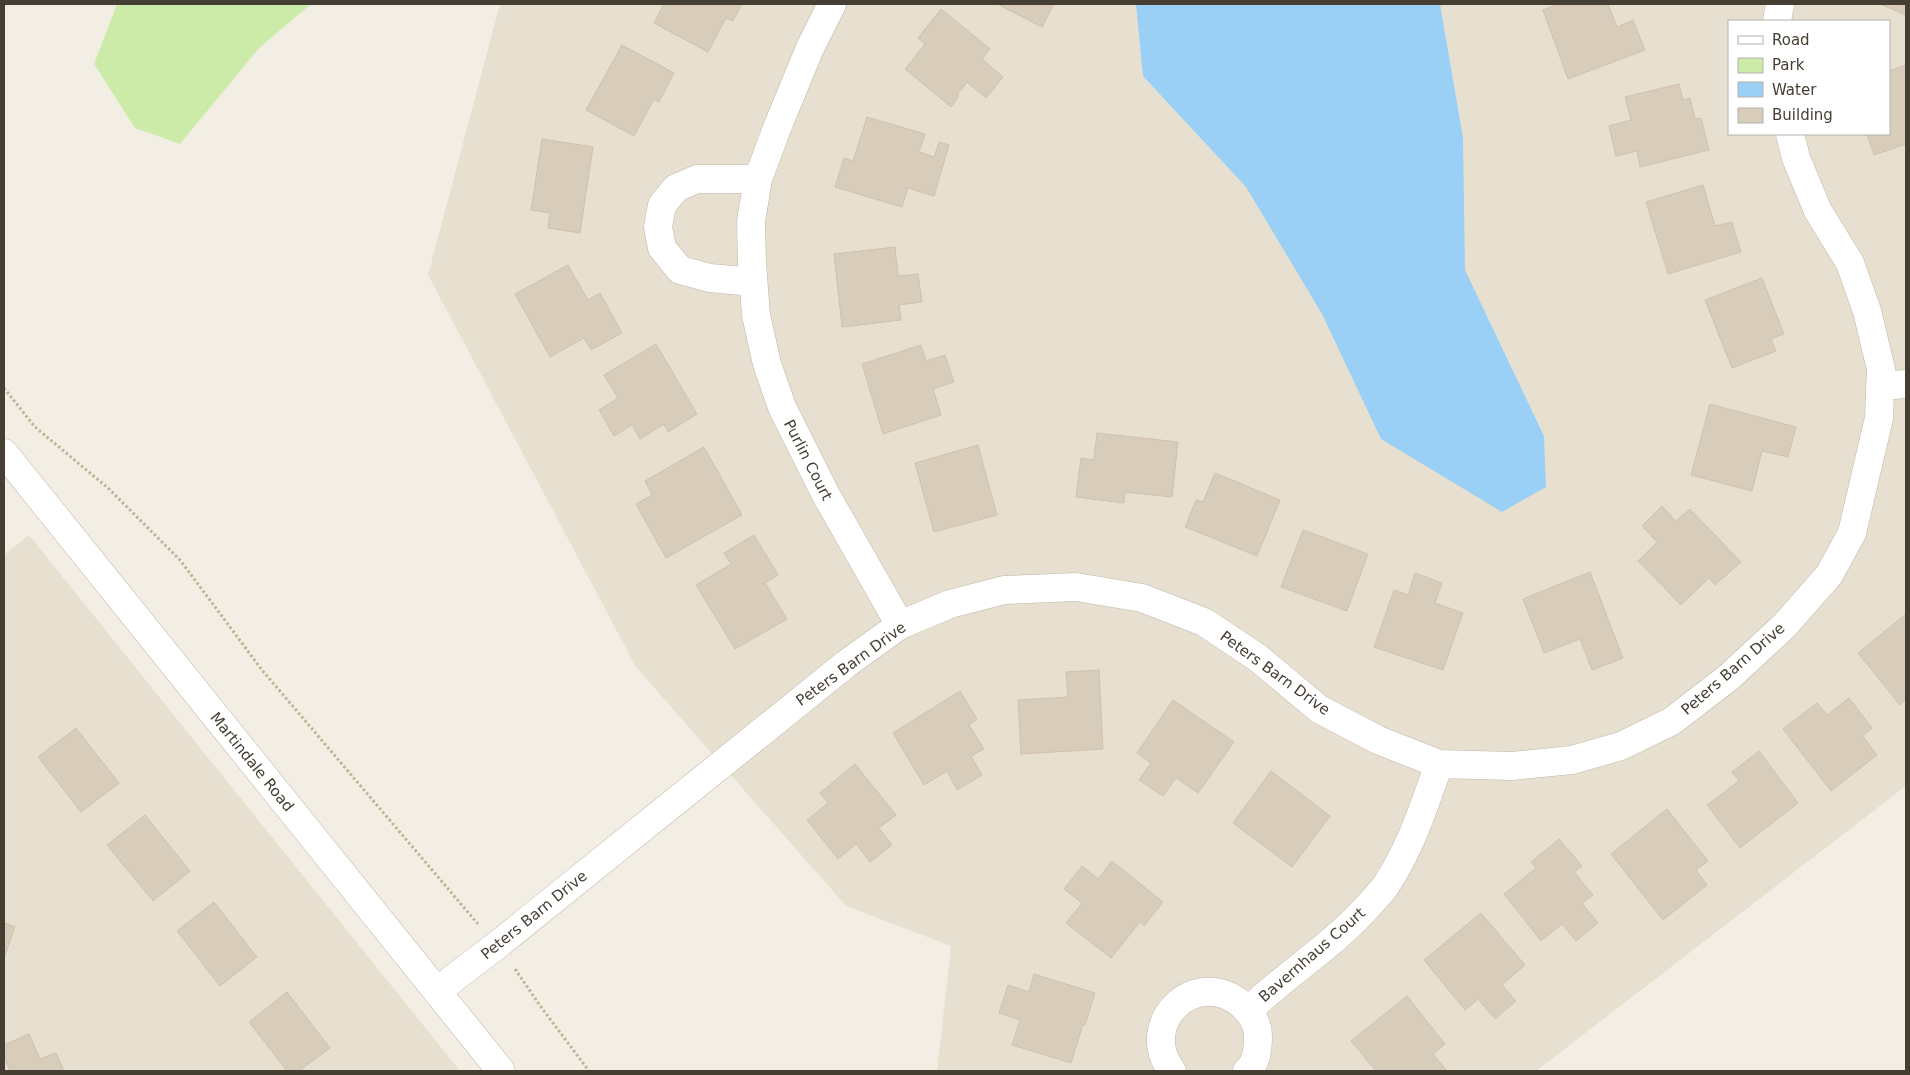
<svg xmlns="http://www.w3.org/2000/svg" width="1910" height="1075" font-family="'DejaVu Sans',sans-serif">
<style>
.residential{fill:#e7e0d1;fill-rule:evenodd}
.green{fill:#cdeba8}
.water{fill:#9ad0f5}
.building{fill:#d8ccbb;stroke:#d1c1ab}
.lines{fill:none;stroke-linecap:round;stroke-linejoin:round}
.minor-casing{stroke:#bfb6a5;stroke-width:29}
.tertiary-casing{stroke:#bfb6a5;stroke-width:29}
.path{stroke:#c2b295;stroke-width:3;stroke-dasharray:2.5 2.5;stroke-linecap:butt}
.minor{stroke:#fff;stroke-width:28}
.tertiary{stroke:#fff;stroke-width:28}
.labels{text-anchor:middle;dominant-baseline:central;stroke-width:5;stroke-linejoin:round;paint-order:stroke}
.street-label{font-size:15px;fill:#453e33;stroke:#fff}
</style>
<rect width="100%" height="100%" fill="#f3eee3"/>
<path class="residential" d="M500,4H1906V786L1536,1071H937L951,946L846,906L636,667L428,275ZM1729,21H1889V134H1729Z
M29,535L460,1071H4V555Z"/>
<path class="green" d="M117,4H311L259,48L180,144L135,128L94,64Z"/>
<path class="water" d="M1136,4H1440L1463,138L1465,270L1544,436L1546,487L1502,512L1381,439L1322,314L1246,187L1143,76Z"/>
<path class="building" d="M664,4H742L733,21L726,18L708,52L654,23Z
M997,4H1054L1042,27Z
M1559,4H1608L1617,27L1633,20L1645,50L1568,79L1543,10Z
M1880,4H1906V15Z
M941,9L990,49L982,59L1003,77L986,98L967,82L957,95L959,96L951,107L905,69L925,44L918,38Z
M622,45L674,73L659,102L654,99L634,136L586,110Z
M1906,65V144L1874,155L1867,134H1889V71Z
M1679,84L1683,100L1690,98L1695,119L1701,118L1709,150L1640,167L1637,151L1616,156L1609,126L1631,120L1625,97Z
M867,117L925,134L919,152L934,157L939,142L949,145L934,196L908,188L902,207L835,187L844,158L853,161Z
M542,139L593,147L580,233L548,228L550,213L531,210Z
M1703,185L1715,226L1732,222L1741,252L1668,274L1646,202Z
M895,247L898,276L918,274L922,302L899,305L901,320L842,327L834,254Z
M568,265L588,300L600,293L622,333L591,350L584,338L550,357L515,294Z
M1762,278L1784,334L1771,339L1776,351L1732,368L1705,300Z
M656,344L697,414L668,432L664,424L640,439L632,425L614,436L599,410L618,398L604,375Z
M921,345L926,361L945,355L954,382L933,389L941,415L883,434L862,364Z
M1710,404L1796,427L1788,457L1762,451L1752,491L1691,475Z
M1097,433L1178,442L1172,497L1125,492L1124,503L1076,497L1081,458L1094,460Z
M978,445L997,515L934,532L915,463Z
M704,447L742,515L666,558L636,504L652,495L645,481Z
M1215,473L1280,500L1257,556L1185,527L1196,500L1203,502Z
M1662,506L1676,521L1690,509L1741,562L1715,585L1709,578L1681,605L1638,561L1657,542L1642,526Z
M1303,530L1368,554L1347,611L1281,587Z
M754,535L778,575L765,583L787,619L735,649L696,585L731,564L724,553Z
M1590,572L1623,658L1592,670L1580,639L1544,653L1523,599Z
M1415,573L1442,583L1435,603L1463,613L1443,670L1374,647L1394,590L1408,595Z
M1906,614V699L1900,705L1858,653Z
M1099,670L1103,749L1021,754L1018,700L1068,697L1066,672Z
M960,691L977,719L969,725L984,749L971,756L982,775L957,790L947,771L924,785L893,733Z
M1849,698L1872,728L1863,736L1877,755L1831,791L1783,729L1817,703L1827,715Z
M1173,700L1234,742L1198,793L1176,778L1163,796L1139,780L1151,763L1137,753Z
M76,728L119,783L81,812L38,757Z
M1759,751L1798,803L1740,848L1707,805L1739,781L1732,772Z
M855,764L896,815L879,828L892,845L870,862L856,844L838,859L807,820L828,803L820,793Z
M1271,771L1330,816L1292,867L1233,823Z
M1667,809L1708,861L1696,870L1707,885L1663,920L1611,854Z
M145,815L190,871L153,901L107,845Z
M1559,839L1582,866L1574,872L1593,895L1582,903L1598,923L1576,941L1562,924L1541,941L1504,894L1536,868L1531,862Z
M1112,861L1163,902L1144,926L1140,922L1111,958L1066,923L1082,903L1064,889L1082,866L1098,879Z
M214,902L257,957L220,986L177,931Z
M1481,913L1525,965L1502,985L1516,1001L1495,1019L1478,999L1465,1010L1424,960Z
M4,923L15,927L4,958Z
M1034,974L1095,993L1085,1025L1083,1024L1071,1063L1012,1045L1020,1020L999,1013L1008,985L1029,992Z
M287,992L330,1048L299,1071H287L249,1022Z
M1407,996L1445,1044L1433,1054L1447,1071H1376L1351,1041Z
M29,1034L40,1059L56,1053L64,1071H10L4,1056V1045Z"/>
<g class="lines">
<defs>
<path id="minor" d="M832,4L810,48L777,128L758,179L751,221L752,263L756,315L767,364L782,407L826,495L900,625
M1777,21L1780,4
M753,282L710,278L680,270L662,248L658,227L662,205L676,188L697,179H758
M1880,386L1906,384
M437,991L496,946L846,664L900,625L950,604L1004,590L1076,587L1142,598L1204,622L1258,658L1319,709L1378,740L1439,764L1512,766L1572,760L1621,746L1672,721L1729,677L1784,626L1829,575L1852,533L1879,418L1881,369L1867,311L1850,263L1818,211L1796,158L1790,134
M1249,1010C1287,973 1333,946 1369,905C1374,899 1381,893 1386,885C1411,848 1424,806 1439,764
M1172,1071C1136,1024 1195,966 1241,1004C1250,1012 1258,1023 1258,1036C1258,1048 1257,1063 1247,1071"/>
<path id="tertiary" d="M4,453L501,1071"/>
</defs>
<use href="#minor" class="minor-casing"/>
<use href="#tertiary" class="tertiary-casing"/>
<path class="path" d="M4,388L35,427L108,488L180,560L262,670L478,924
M515,969L541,1007L589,1071"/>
<use href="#minor" class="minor"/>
<use href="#tertiary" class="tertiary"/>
</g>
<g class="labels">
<g class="street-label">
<text transform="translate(808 460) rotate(63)">Purlin Court</text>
<text transform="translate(851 664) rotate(-36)">Peters Barn Drive</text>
<text transform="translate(1733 669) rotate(-41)">Peters Barn Drive</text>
<text transform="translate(1275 673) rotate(36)">Peters Barn Drive</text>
<text transform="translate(252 762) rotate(51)">Martindale Road</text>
<text transform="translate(534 915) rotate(-39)">Peters Barn Drive</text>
<text transform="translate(1312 955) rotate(-41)">Bavernhaus Court</text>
</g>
</g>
<rect width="1910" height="1075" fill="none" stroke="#453e33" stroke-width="10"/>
<rect x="1728" y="20" width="162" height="115" fill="#ffffff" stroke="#b5b2ad"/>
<rect x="1738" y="36" width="25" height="8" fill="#ffffff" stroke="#b5b2ad"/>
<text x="1772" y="45" font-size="15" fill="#453e33">Road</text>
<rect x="1738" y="58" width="25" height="15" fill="#cdeba8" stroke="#b5b2ad"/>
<text x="1772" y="70" font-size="15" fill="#453e33">Park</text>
<rect x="1738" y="82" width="25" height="15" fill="#9ad0f5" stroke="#b5b2ad"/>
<text x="1772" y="95" font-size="15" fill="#453e33">Water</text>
<rect x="1738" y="108" width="25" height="15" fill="#d8ccbb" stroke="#b5b2ad"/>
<text x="1772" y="120" font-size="15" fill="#453e33">Building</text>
</svg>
